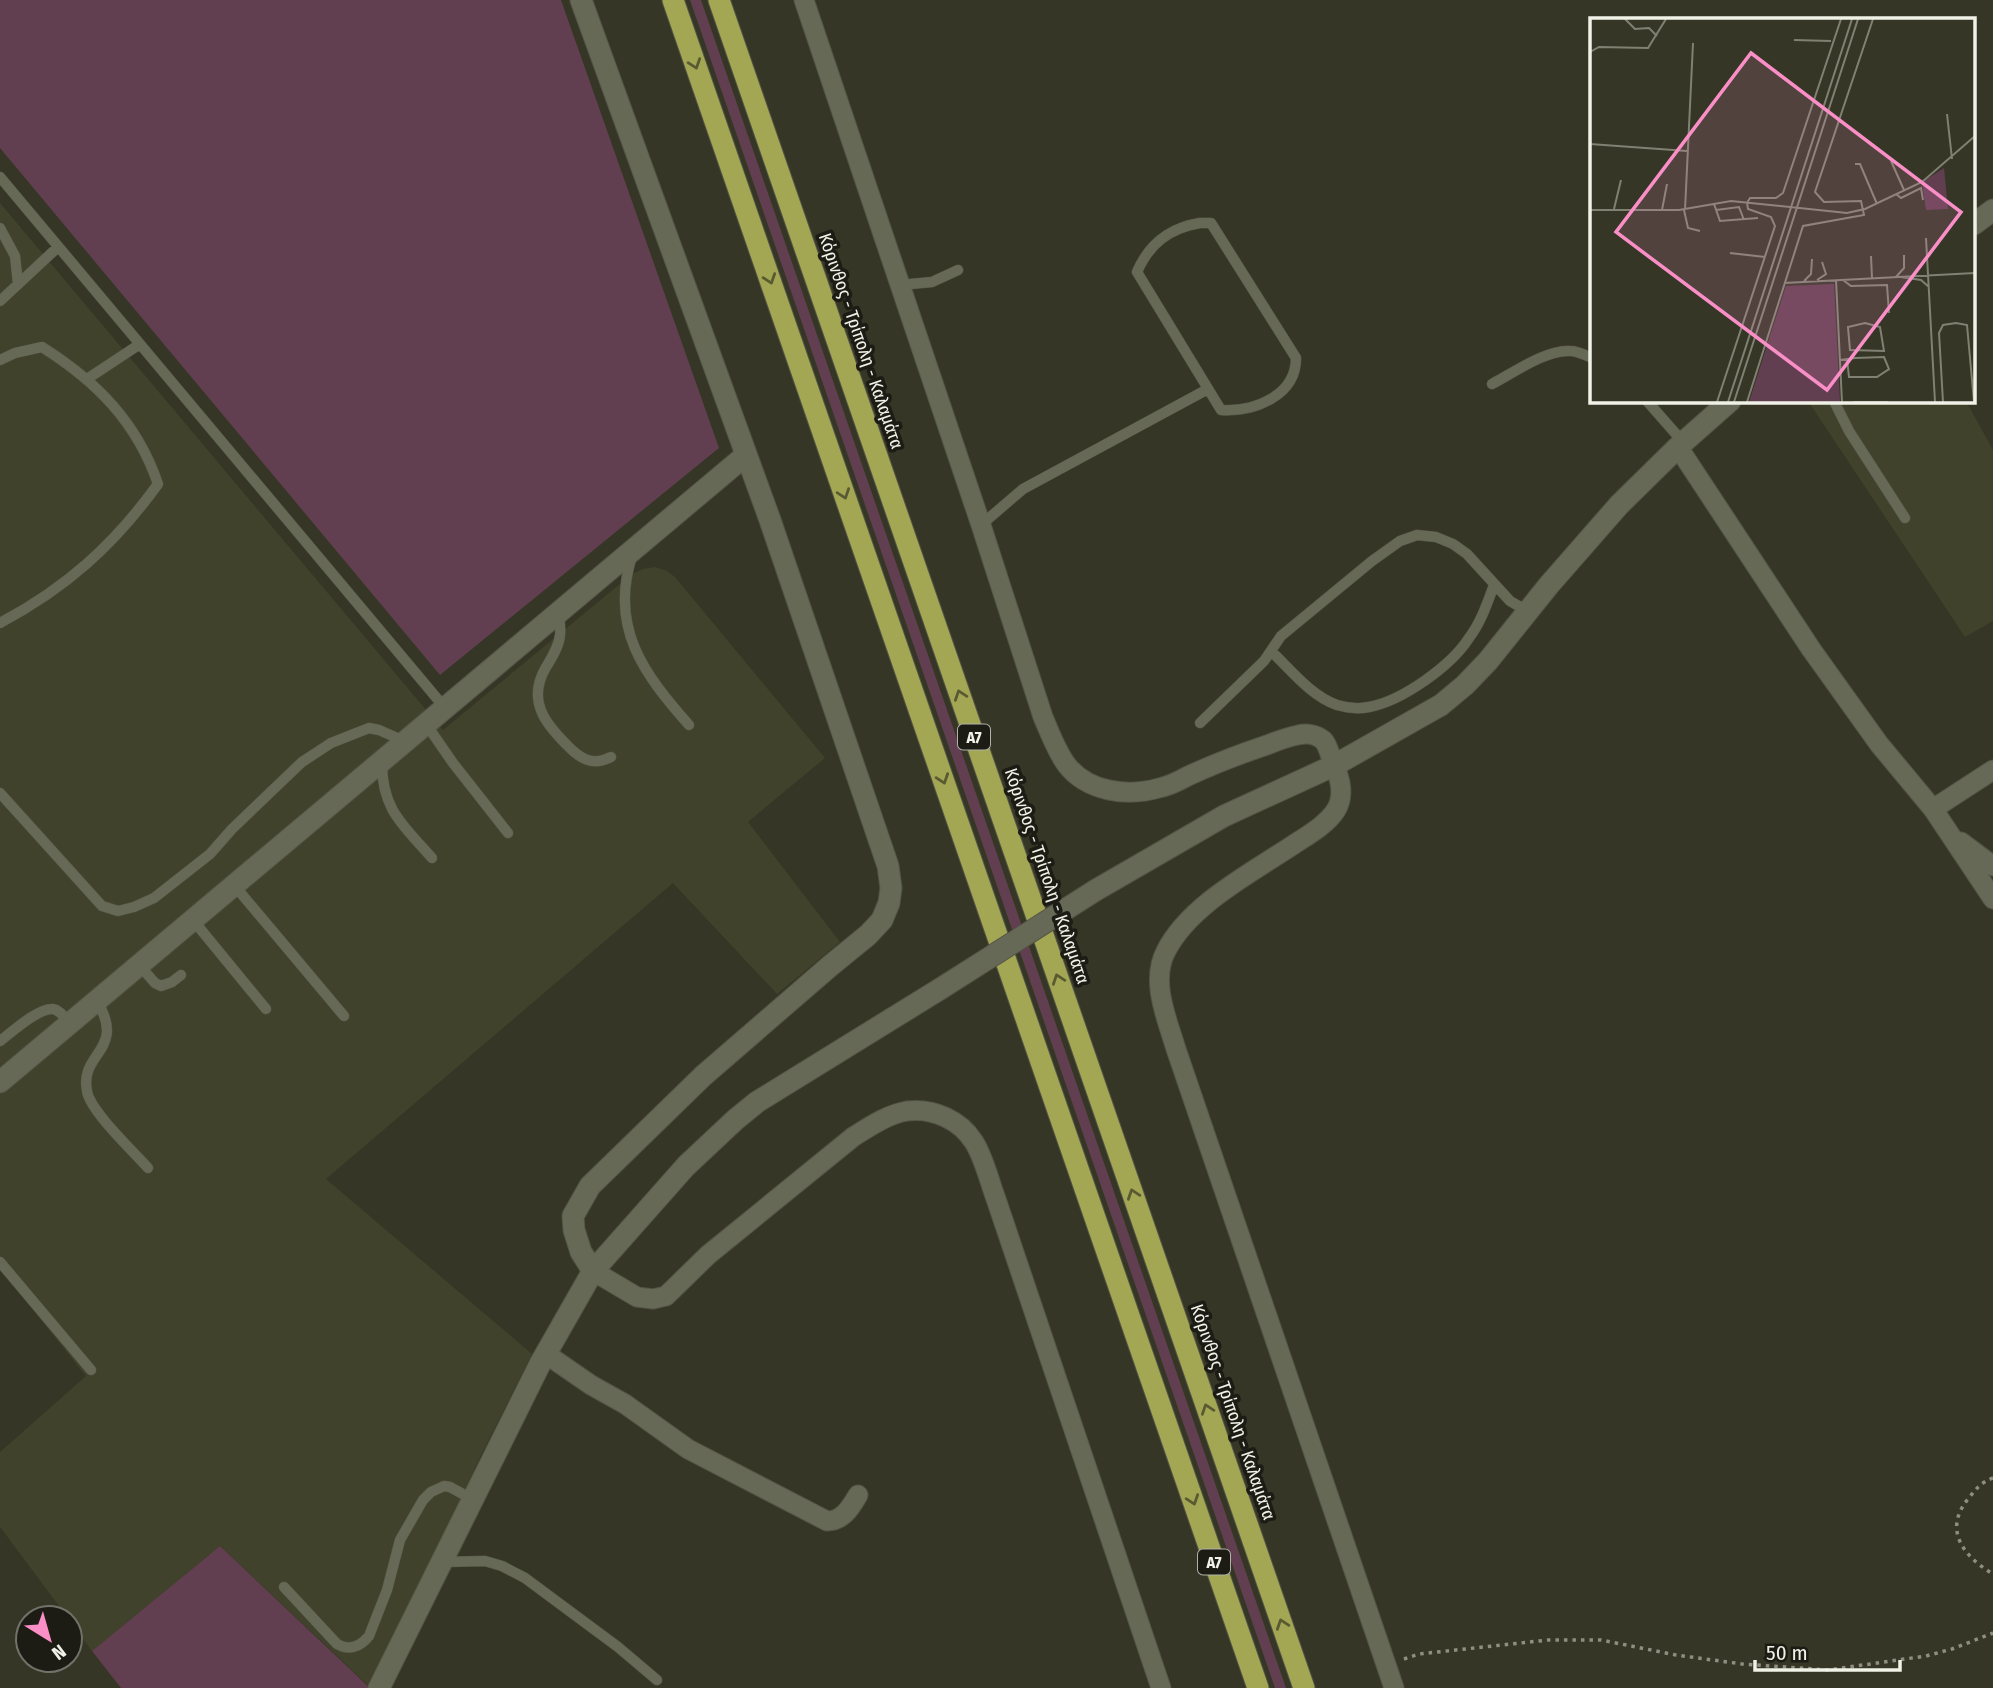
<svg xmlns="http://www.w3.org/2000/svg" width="1993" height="1688" font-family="'Fira Sans Condensed',sans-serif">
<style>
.built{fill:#41422b}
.green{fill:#613f50}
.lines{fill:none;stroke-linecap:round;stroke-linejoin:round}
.lane-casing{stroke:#535446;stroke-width:11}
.street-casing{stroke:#535446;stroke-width:21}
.secondary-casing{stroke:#535446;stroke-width:23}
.highway-casing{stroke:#535446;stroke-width:23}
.path{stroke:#8e8f81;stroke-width:3.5;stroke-dasharray:3.5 5;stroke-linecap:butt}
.lane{stroke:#676957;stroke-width:10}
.street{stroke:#676957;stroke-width:19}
.secondary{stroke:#676957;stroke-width:21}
.highway{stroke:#a3a653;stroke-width:21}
.secondary-bridge-casing{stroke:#535446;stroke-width:23;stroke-linecap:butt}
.secondary-bridge{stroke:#676957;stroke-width:21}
.oneway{stroke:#595a31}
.labels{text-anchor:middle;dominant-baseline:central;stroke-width:7;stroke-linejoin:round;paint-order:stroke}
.shield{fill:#1c1c15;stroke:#b1b2a8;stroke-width:2}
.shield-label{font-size:16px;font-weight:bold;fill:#f1f2e7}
.street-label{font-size:18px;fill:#f1f2e7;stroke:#1c1c15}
.inset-road{fill:none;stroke:#808173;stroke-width:2}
.view{fill:#fa8fc7;fill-opacity:0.15;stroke:#fa8fc7;stroke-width:3.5}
.inset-edge{fill:none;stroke:#f1f2e7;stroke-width:3.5}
</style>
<rect width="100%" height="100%" fill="#353625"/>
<path class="built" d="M0,203L443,730L632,574L643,569L655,567L667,571L675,577L825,758L748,822L840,942L777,994L673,883L326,1179L532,1354L482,1453L371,1688L220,1546L92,1651L70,1621V1618H68L0,1527V1452L86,1376L0,1269Z
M1808,401H1966L1993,450V621L1965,637Z"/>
<path class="green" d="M0,0H561L719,448L440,675L0,148Z
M690,0H701L1286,1688H1275Z
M220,1546L370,1688H121L92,1651Z"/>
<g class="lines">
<defs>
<path id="lane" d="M0,177L445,708
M1200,223H1211L1296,358C1296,396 1254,412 1221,410L1137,272C1149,244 1169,228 1200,223Z
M0,228L15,256L18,284
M900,285L932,282L958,270
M0,301L58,247
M0,360L15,353L42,347C96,381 137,422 158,484C114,545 66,588 0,623
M87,379L140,344
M1492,384C1513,373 1547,349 1570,351C1578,351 1585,355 1592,358
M1647,401L1683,442
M1834,401L1849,431L1905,518
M981,525L1023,489L1208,389
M632,556C609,628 644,674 689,725
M559,613C559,620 561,628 560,635C559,647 551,659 545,669C526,703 548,727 572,750C584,761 595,765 611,757
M1271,651C1290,669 1311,696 1337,705C1347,708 1359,709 1369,707C1402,701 1451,666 1469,638C1481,622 1487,604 1494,585
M1200,723L1264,661L1281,636L1372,561L1400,541L1417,535L1436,537L1453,544L1467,554L1510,601L1527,611
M426,724L453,763L508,833
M382,763C382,810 403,825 432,858
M0,793L102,906L118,911L134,907L154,898L210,854L232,829L302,762L331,743L369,728L379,730L404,741
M234,885L344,1016
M193,920L266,1009
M139,965L155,983L161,986L172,982L181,975
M97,1001C127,1051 79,1052 87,1091C90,1111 133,1151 148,1168
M0,1041C12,1032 38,1008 53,1009C60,1010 65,1018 70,1023
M0,1262L91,1370
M442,1562L485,1561L502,1566L525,1578L618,1647L657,1680
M284,1587L337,1644C349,1651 360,1647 369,1636L387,1590L400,1540L423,1500L431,1492L444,1486L450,1487L472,1499"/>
<path id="street" d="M804,0L981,525L1043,717C1050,733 1056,750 1066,764C1087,792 1127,797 1159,788C1169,786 1179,781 1188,776C1214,764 1240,754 1267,745C1277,741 1287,737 1298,735C1306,733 1316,734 1323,740C1327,744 1328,749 1330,754C1337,771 1347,792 1336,810C1327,824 1310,834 1296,843C1253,872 1190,904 1166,951C1150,981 1167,1019 1176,1049L1394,1688
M1678,447L1811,649L1879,744L1933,809L1993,899
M1933,809L1993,770
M1961,842L1993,866
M593,1271L637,1297L653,1299L666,1296L708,1255L853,1137C869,1127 888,1114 907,1111C934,1108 960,1120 974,1142C984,1158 989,1180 996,1199L1161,1688
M546,1354L591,1385L625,1404L688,1449L827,1521C843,1521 851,1507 858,1495"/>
<path id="secondary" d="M581,0L770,520L888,866L891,888L889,903L882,920L868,935L830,966L703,1076L590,1186L573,1216L574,1230L581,1252L593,1271
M1974,224L1993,210
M1096,890L1224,816L1335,765L1441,705L1465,685L1488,661L1549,585L1619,505L1678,447L1730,401
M0,1082L746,455
M379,1688L540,1364L593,1271L686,1166L735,1120L757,1102L940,989"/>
<path id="highway" d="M673,0L1258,1688
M719,0L1304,1688"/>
</defs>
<use href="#lane" class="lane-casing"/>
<use href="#street" class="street-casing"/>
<use href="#secondary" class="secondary-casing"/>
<use href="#highway" class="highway-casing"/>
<path class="path" d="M1993,1478C1981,1482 1976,1489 1968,1499C1943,1530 1963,1556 1993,1574
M1404,1659L1419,1654L1548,1640H1601L1676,1655L1742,1664L1828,1670L1926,1656L1952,1649L1993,1633"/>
<use href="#lane" class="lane"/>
<use href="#street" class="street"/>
<use href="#secondary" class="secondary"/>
<use href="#highway" class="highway"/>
<defs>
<path id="secondary-bridge" d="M940,989L1096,890"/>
</defs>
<use href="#secondary-bridge" class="secondary-bridge-casing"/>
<use href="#secondary-bridge" class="secondary-bridge"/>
</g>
<defs><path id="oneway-chevron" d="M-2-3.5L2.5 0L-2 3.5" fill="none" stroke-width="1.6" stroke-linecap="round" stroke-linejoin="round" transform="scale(1.75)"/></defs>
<g class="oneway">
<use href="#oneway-chevron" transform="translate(695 64) rotate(71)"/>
<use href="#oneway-chevron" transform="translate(770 279) rotate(71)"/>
<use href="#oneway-chevron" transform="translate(844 494) rotate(71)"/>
<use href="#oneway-chevron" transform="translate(960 695) rotate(-109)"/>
<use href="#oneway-chevron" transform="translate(943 779) rotate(71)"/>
<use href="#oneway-chevron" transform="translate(1058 979) rotate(-109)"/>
<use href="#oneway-chevron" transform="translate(1133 1194) rotate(-109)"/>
<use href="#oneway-chevron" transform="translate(1207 1409) rotate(-109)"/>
<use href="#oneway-chevron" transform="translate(1193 1500) rotate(71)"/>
<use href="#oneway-chevron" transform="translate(1282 1624) rotate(-109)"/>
</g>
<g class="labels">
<g class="shield">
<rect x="958" y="724.5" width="32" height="25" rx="5"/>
<rect x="1198" y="1549.5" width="32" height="25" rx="5"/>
</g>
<g class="shield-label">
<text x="974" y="737">Α7</text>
<text x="1214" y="1562">Α7</text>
</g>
<g class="street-label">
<text transform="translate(861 341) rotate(71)">Κόρινθος - Τρίπολη - Καλαμάτα</text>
<text transform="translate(1047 876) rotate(71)">Κόρινθος - Τρίπολη - Καλαμάτα</text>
<text transform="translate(1233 1412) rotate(71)">Κόρινθος - Τρίπολη - Καλαμάτα</text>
</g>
</g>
<g transform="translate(1590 18)">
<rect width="385" height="385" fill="#353625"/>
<path d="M354,150L358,191L336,192L332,164ZM244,266L250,384H159L196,268Z" fill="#613f50"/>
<path class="inset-road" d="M35,1L45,11L59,10L67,18M204,22L241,23M0,34L9,29L58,30L76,1M357,96L362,141M0,126L97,133M301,143L314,172M265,146H270L287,186M306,176L311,180L331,170L333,182M124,186L130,203L168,200M24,191L31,162M0,192H89L141,183L257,195L275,191L332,164L385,118M72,192L77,166M94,192L98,210L110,213M95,192L103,25M126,192L149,189L154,202M336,220L345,384M140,235L175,239M281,238L282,260M306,259L314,250V237M311,259L331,262L339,269M227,262L236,256L232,244M246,262L252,384M253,262L261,268L297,267L299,295M214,263L221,256L222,241M194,265L385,255M275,305L290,309L294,333L260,332L258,309ZM250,342L265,340L294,339L299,351L287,359H259L257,341M127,384L185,208L181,199L158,191L157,185L160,180H186L193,175L251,1M138,384L262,1M144,384L268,1M157,384L213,208L274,197L271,183L234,184L225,174L283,1M263,384H298M353,384L349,315L353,307L366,305L377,307L384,384"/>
<path class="view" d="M161,35L371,194L237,372L26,214Z"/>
<rect width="385" height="385" class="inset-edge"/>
</g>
<g transform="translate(49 1639) rotate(143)"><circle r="33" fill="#1c1c15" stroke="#717269" stroke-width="2"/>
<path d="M0-5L12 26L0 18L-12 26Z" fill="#fa8fc7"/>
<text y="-10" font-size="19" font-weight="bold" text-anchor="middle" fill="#f1f2e7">N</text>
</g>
<path d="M1755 1660v10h145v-10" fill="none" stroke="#f1f2e7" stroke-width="3.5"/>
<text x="1766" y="1660" font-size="21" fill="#f1f2e7" stroke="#1c1c15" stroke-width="5" paint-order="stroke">50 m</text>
</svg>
